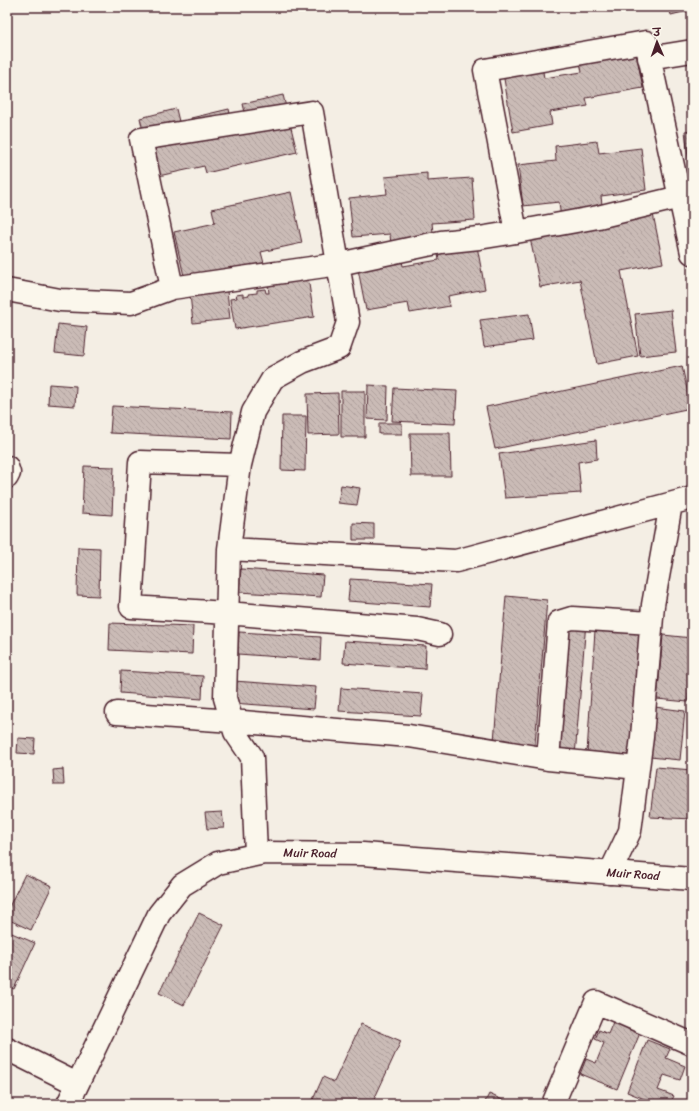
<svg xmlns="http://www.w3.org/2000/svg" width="699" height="1111" font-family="Sriracha,'Playpen Sans Deva',sans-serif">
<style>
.building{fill:url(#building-back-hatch);stroke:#4a1f2b}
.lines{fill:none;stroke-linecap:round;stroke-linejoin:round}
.minor-casing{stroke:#4a1f2b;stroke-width:25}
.major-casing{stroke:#4a1f2b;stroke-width:25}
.minor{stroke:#fbf7ec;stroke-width:22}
.major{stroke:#fbf7ec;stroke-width:22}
.labels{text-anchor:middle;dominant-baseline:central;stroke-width:3;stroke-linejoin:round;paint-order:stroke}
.street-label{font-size:12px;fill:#4a1f2b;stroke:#fbf7ec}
</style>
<defs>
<pattern id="building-back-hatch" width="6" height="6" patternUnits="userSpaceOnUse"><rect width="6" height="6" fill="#cabbb6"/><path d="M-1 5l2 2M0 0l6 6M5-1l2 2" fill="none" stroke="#afa09d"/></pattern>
</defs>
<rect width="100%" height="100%" fill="#f4eee4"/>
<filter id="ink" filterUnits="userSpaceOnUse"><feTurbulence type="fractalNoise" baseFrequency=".025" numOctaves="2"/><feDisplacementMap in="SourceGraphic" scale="8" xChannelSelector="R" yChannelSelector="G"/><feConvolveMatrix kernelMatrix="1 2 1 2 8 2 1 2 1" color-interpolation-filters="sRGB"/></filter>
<g filter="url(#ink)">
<path class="building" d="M669,7H686L687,11L671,15Z
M635,48L643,88L586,98L588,106L550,112L552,125L513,132L503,73L542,66L544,78L582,72L579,58Z
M283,95L297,152L206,173L204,166L154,177L140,118L176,109L183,138L195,135L191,118L229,109L234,132L249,129L243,104Z
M692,130V190L685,131Z
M597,141L599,153L641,148L646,190L601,196L603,214L561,219L559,202L523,206L518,165L556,161L555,146Z
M427,173V181L472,178L475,220L432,223L434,241L391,245L390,234L353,237L349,198L387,194L385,177Z
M291,192L302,243L261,252L265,267L218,276L217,270L184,276L174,232L215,223L212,209Z
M652,209L663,263L621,271L638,356L597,364L580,280L540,287L529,233Z
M476,241L485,289L448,296L450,306L410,313L408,303L366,310L357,264L401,256L403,266L439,260L437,248Z
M307,271L314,317L235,329L230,299L237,298L236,295L243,294V297L249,296L248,294L257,293V290L265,289L266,293H269L267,277Z
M227,291L230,319L193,323L190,294Z
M671,310L676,352L640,356L635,314Z
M529,314L533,340L484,347L480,320Z
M58,324L87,327L84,356L55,353Z
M682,366L691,408L495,449L486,407Z
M49,384L76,386L75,406L48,404Z
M368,385L388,386L387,420L367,419Z
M394,388L457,391L455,424L392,421Z
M341,391H365V437H341Z
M338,393L339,434L308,435L307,394Z
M112,406L232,412L231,439L110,433Z
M282,416H306L305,471L281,470Z
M379,423H402V434H379Z
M410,433H450L451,476H411Z
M596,440L597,459L578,462L581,493L505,498L499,454Z
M84,466L114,467L112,515L82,513Z
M341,485L360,488L357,505L338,503Z
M353,523L374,524V540H353Z
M78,547L100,548L99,596L77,595Z
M241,569L323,575L321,597L239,592Z
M350,579L432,584L430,607L348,601Z
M506,596L547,600L534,756L493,753Z
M596,615L644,618L635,756L587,753Z
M554,619L586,622L575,756L542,753Z
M110,623L193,626L192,654L109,650Z
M239,632L321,637L320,660L238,654Z
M663,635L692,638V666L688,702L657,699Z
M345,641L426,646L425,669L343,663Z
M121,671L203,676L202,699L120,693Z
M234,681L316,687L314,709L232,703Z
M341,688L423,694L421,716L339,711Z
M655,707L685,711L680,760L650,757Z
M18,738L35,739L34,754L17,753Z
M656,767L692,770V819L650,817Z
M63,769L64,785H54L53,770Z
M222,812L224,828L207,829L205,813Z
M25,874L52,886L31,930L7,919V911Z
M199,913L224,925L184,1005L159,993Z
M7,931L35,943L14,989L7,986Z
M613,1022L640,1033L617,1089L580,1074L586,1059L596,1063L604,1043L595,1039L599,1030L608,1034Z
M361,1024L401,1041L372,1104H311L323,1077L334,1082Z
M647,1040L670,1049L666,1058L685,1066L680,1080L664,1075L658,1090L674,1096L670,1104H657L627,1092Z
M489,1094L512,1104H484Z"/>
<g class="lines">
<defs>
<path id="minor" d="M649,58L692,51
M516,232L485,70L646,42L692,253
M7,290L60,300L131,303L172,288
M240,465L140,462L131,607L227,613L417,629L440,634
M7,467L9,473L7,477
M229,549L456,561L692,498
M117,713L232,721L409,736L548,759L638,768
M548,759L559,622L572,618L651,623
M256,854L252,757L235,732L225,698L229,549L240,465L253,412L273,378L302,362L339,348L348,322L312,112L141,139L172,288L339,264L441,242L479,238L516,232L598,217L680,197
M610,873L630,831L642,737L653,605L671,504
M7,1049L77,1084
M553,1104L596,1002L692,1044"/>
<path id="major" d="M68,1104L159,914L182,885L218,863L264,853L363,854L692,879"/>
</defs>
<use href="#minor" class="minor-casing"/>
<use href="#major" class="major-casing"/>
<use href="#minor" class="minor"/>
<use href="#major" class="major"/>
</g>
</g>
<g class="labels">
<g class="street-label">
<text transform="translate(310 853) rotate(1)">Muir Road</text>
<text transform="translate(633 874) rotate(4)">Muir Road</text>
</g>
</g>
<rect width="699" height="1111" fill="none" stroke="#fbf7ec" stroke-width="24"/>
<rect x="12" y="12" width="675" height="1087" fill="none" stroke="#4a1f2b" stroke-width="1.5" filter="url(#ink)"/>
<g transform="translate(657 42) rotate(358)" stroke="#fbf7ec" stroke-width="3" paint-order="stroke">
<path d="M0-3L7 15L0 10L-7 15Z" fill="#4a1f2b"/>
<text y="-6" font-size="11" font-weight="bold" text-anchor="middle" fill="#4a1f2b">उ</text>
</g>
</svg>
